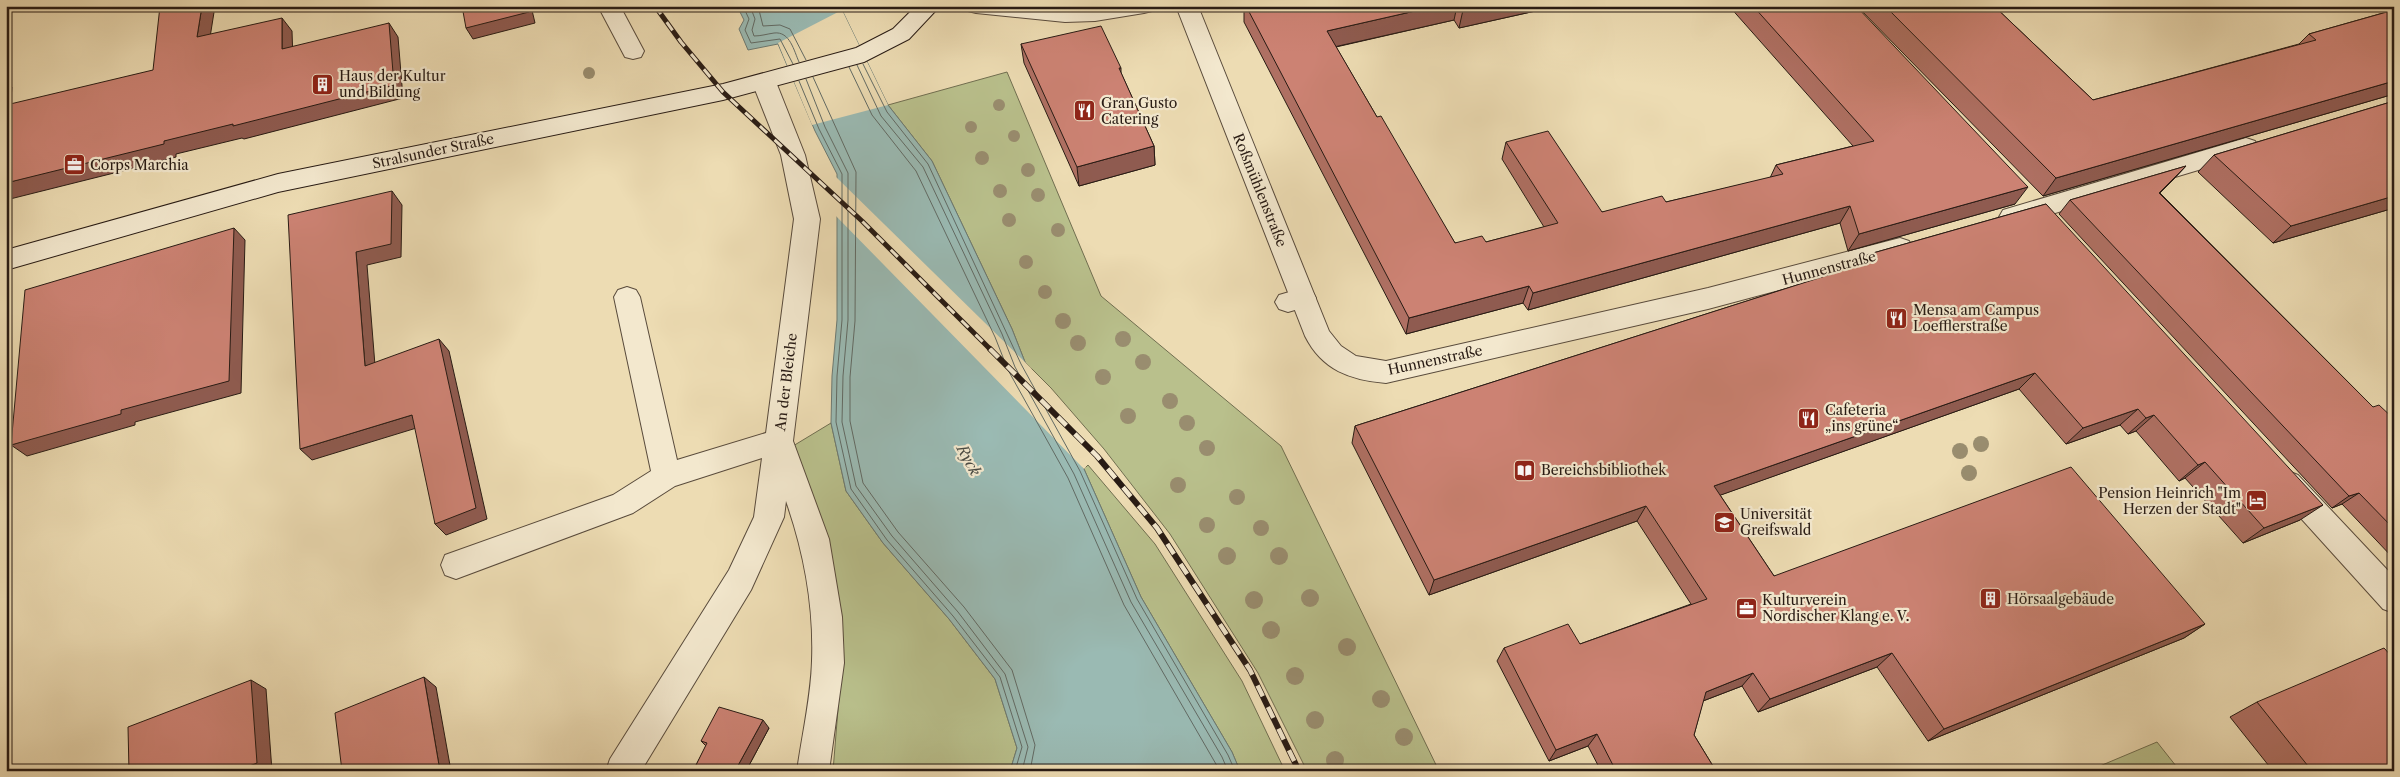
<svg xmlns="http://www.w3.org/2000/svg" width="2400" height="777" font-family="'Libre Caslon Text',serif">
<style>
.green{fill:#b9c08c;stroke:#706e50}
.water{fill:#9abab3;stroke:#6c7a73}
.pier{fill:#eddcb3}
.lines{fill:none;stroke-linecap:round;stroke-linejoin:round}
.shore{stroke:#616a64;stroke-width:1}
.service-casing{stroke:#594b3c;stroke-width:2}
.minor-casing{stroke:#594b3c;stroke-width:2}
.secondary-casing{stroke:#281b14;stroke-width:2}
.service{fill:#f3e8ce;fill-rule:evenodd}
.minor{fill:#f3e8ce;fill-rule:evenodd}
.secondary{fill:#f3e8ce;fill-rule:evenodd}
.rail-far1-casing{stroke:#281b14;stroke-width:5}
.rail-casing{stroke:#281b14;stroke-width:6}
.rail-far1{stroke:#f3e8ce;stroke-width:3;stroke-dasharray:10;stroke-linecap:butt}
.rail{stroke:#f3e8ce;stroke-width:4.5;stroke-dasharray:12;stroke-linecap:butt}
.tree{fill:#998d6f}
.wall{fill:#af7063;stroke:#281b14}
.shaded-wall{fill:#8f5b50;stroke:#281b14}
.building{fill:#cc8273;stroke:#281b14}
.labels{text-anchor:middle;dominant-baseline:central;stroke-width:4.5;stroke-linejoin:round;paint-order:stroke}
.poi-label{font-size:14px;fill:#281b14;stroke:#f3e8ce;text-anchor:start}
.street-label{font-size:14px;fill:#281b14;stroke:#f3e8ce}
.water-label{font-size:15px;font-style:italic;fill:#4a4b44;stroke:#f3e8ce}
</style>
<rect width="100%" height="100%" fill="#eddcb3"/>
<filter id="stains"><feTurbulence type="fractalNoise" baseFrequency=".004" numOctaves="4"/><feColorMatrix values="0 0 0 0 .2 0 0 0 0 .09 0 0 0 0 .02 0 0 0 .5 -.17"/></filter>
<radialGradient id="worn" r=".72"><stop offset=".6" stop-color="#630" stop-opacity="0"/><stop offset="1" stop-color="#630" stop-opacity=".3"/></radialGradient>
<path class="green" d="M1007,72L1101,296L1281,446L1439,771H1307L1258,673L1170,534L1104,449L1051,388L1025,362L1012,329L932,161L888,105Z
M831,423L846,491L883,543L949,619L995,679L1017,748L1010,771H833L839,697L842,622L793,446Z
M1088,465L1155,544L1242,681L1285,771H1240L1232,752L1141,597L1084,469Z
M2157,742L2180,771H2088Z"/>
<path class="water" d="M737,6H844L842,10L888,105L932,161L1012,329L1025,362L1084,469L1141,597L1232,752L1240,771H1010L1017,748L995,679L949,619L883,543L846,491L831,423L832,376L837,320V174L815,131L778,44L748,50L739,29L744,20Z"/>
<path class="pier" d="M842,10L888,105L812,125L778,43Z
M835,176L1031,368L1086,467L1084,469L834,214Z"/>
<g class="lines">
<path class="shore" d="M743,6L749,19L745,30L751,43L780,39L793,64
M750,6L755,19L752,30L754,36C761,36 767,34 774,33C790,31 794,51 799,62
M758,6L763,26L780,25L790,29L806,60
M863,64L887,112L928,164L1021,364L1080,471L1137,599L1228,755L1235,771
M857,65L881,116L923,167L1002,334L1015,367L1074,474L1131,602L1222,757L1228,771
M849,67L872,115L916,171L995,337L1008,370L1068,478L1124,605L1220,771
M813,77L856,172L855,321L850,377V421L863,483L898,532L964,607L1012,670L1035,745L1030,771
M806,79L825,127L848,173V320L843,376L842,422L856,486L892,536L958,612L1005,674L1028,747L1022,771
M799,81L819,129L842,174V320L837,376L836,422L851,489L887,540L953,616L1000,677L1022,747L1015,771"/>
<defs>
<path id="service" d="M627,287L636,290L640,297L677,460L779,429L789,433L793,441L829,539L842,617L844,663L829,771H797C802,735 811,697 812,661C814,607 804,552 786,501L784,517L751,590L641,771H606L610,759L729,570L754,517L762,458L675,486L633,513L456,579L445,575L441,565L445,555L613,495L651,471L614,297L618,290Z
M1303,288L1312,291L1316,298L1312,305L1288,312L1279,309L1275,302L1279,295Z"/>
<path id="minor" d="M598,6H620L644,51L641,57L633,59L625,57Z
M965,6H1155L1152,11L1144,13L1095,21L1065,22L976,13L968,11Z
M1176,6H1198L1329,331L1341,346L1356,356L1386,361L1708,288L1900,238L1909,241L1913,248L1909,255L1708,309L1386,383C1350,380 1322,370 1305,336Z
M764,74L772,76L776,82L805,155L820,219L793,441L789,449L779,453L769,449L765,441L794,219L781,155L752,82L756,76Z
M2246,138L2255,141L2258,147L2255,153L2012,226L2003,224L1999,217L2003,210Z
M2288,471L2298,475L2394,577V613L2383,609L2278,493L2274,484L2278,475Z"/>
<path id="secondary" d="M916,6H940L909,39L864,62L723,100L278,192L6,270V250L278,174L723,84L856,48L893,29Z"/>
</defs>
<use href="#service" class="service-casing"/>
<use href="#minor" class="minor-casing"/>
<use href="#secondary" class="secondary-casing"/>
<use href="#service" class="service"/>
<use href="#minor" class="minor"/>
<use href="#secondary" class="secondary"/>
<defs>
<path id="rail-far1" d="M655,6L681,42L723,92L862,221L991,350"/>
<path id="rail" d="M990,349L1097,456L1157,528L1250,670L1299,771"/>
</defs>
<use href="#rail-far1" class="rail-far1-casing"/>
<use href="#rail" class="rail-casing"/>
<use href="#rail-far1" class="rail-far1"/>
<use href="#rail" class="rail"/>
</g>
<g class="tree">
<circle cx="589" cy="73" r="6"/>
<circle cx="999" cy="105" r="6"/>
<circle cx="971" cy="127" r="6"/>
<circle cx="1014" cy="136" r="6"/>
<circle cx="982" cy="158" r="7"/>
<circle cx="1028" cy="170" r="7"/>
<circle cx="1000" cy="191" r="7"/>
<circle cx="1038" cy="195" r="7"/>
<circle cx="1009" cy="220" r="7"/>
<circle cx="1058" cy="230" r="7"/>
<circle cx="1026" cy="262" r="7"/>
<circle cx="1045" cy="292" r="7"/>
<circle cx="1063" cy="321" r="8"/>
<circle cx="1123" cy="339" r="8"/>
<circle cx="1078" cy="343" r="8"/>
<circle cx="1143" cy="362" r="8"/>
<circle cx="1103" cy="377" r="8"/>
<circle cx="1170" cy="401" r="8"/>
<circle cx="1128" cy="416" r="8"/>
<circle cx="1187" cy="423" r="8"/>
<circle cx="1981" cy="444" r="8"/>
<circle cx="1207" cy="448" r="8"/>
<circle cx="1960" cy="451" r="8"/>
<circle cx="1969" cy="473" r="8"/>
<circle cx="1178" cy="485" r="8"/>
<circle cx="1237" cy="497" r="8"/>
<circle cx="1207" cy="525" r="8"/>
<circle cx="1261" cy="528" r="8"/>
<circle cx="1227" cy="556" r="9"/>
<circle cx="1279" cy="556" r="9"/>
<circle cx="1310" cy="598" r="9"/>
<circle cx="1254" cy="600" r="9"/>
<circle cx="1271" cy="630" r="9"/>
<circle cx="1347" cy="647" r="9"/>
<circle cx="1295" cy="676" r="9"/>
<circle cx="1381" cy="699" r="9"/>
<circle cx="1315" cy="720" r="9"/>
<circle cx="1404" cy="737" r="9"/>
<circle cx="1335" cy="760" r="9"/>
</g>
<path class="wall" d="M1244,6H1558L1459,28L1454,20L1336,47L1377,117L1455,243L1486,242L1544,227L1502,159L1506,142L1602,212L1666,202L1770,178L1776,165L1853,146L1729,6H1856L2015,204L1848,251L1840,223L1528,310L1523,303L1406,334L1244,22Z
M1857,6H1994L2093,100L2299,44L2309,34L2390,11L2394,7V94L2043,196Z
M1021,44L1121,68V73L1154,146L1155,165L1079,186L1024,63Z
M2394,101V208L2273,243L2198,172L2214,155Z
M2186,166L2160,193L2373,407L2394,419V559L2342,504L2332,508L2059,214L2070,200Z
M2046,204L2300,520L2243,543L2185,478L2179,481L2136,431L2128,434L2120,425L2066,444L2019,389L1720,495L1774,576L2205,624L2184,638L1928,741L1877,667L1758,712L1742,686L1703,701L1694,735L1716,771H1601L1588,746L1549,761L1497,661L1504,648L1580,644L1691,604L1637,521L1429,595L1352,443L1355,426L1860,265L1866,255Z
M2257,702L2394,771H2273L2230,717Z
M769,728L746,771H693L706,746L701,741Z"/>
<path class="shaded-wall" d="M202,6H215L208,50L197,37Z
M527,6H531L535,23L473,39L466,28Z
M1437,6H1457L1454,20L1325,49L1327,31Z
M1478,6H1558L1459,28L1463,10Z
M282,18L292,31L293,62L282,49Z
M389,23L398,37L403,98L244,139L242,138L176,154V157L138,167L6,200V183L164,141Z
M6,81L12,87L9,121L6,118Z
M2394,81V94L2043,196L2056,178Z
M1154,146L1155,165L1079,186L1077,167Z
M2186,166L2173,180L2147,206L2159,193Z
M2028,187L2015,204L1848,251L1859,234Z
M392,191L402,205L401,257L367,265L376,378L365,366L356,252Z
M2394,196V208L2273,243L2291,226Z
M1850,206L1840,223L1528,310L1533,293Z
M234,228L245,240L241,393L135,422V425L27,456L11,445L121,410Z
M1529,286L1523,303L1406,334L1409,318Z
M439,339L449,351L487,519L446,535L435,524Z
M2035,373L2019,389L1704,501L1714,486Z
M2138,409L2120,425L2066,444L2083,428Z
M412,415L423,426L312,460L300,449Z
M2154,415L2136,431L2128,434L2146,418Z
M2205,462L2185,478L2179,481L2198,465Z
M2359,493L2342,504L2332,508L2349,496Z
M2323,505L2300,520L2243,543L2264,528Z
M1646,506L1637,521L1429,595L1434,580Z
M2205,624L2184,638L1928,741L1944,729Z
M1892,653L1877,667L1758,712L1770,699Z
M1753,673L1742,686L1695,704L1706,692Z
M424,677L436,687L451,771H440Z
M251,680L266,689L272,771H237Z
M763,720L769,728L746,771H735Z
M1597,734L1588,746L1549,761L1556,750Z"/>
<path class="building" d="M160,6H202L197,37L282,18V49L389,23L394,85L233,126V124L164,141V144L6,183V105L153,70Z
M462,6H527L529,12L466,28Z
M1246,6H1437L1327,31L1377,117L1381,116L1455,243L1482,236L1486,242L1558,223L1506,142L1548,131L1602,212L1662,196L1666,202L1783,174L1776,165L1874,141L1753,6H1856L2028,187L1859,234L1850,206L1533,293L1529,286L1409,318Z
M1461,6H1478L1463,10Z
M1885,6H1994L2093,100L2316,40L2309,34L2394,10V81L2056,178Z
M1101,26L1121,68H1119L1154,146L1077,167L1021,44Z
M2394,101V196L2291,226L2214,155Z
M2186,166L2159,193L2373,407L2379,405L2394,419V529L2359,493L2349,496L2070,200Z
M392,191L391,244L356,252L365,366L439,339L476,508L435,524L412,415L300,449L288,215Z
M2046,204L2323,505L2264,528L2205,462L2198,465L2154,415L2146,418L2138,409L2083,428L2035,373L1714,486L1774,576L2071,467L2205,624L1944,729L1892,653L1770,699L1753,673L1706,692L1694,735L1716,771H1616L1597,734L1556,750L1504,648L1568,624L1580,644L1707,599L1646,506L1434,580L1355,426L1869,262L1866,255Z
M234,228L229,381L121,410V414L11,445L25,290Z
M2384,648L2394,659V771H2312L2257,702Z
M424,677L440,771H342L335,713Z
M251,680L257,763L237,771H129L128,727Z
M719,707L763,720L735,771H693L707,743L701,741Z"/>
<defs>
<symbol id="building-square" viewBox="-11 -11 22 22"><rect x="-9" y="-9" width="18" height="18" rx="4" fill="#8f2418" stroke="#f3e8ce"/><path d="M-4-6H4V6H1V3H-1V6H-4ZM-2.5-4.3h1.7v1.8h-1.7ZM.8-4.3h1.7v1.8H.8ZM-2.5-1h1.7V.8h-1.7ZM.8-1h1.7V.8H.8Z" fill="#fff"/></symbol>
<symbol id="restaurant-square" viewBox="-11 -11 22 22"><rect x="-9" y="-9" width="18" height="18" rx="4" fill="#8f2418" stroke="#f3e8ce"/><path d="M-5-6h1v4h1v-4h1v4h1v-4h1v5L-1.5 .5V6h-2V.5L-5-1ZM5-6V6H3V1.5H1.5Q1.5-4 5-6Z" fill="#fff"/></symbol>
<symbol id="office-square" viewBox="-11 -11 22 22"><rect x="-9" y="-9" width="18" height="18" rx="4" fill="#8f2418" stroke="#f3e8ce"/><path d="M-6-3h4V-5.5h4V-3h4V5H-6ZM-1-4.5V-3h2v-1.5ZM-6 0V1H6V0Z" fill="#fff"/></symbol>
<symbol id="library-square" viewBox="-11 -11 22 22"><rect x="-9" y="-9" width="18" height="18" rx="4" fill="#8f2418" stroke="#f3e8ce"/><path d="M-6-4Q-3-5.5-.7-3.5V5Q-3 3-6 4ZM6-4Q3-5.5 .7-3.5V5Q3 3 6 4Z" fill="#fff"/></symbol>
<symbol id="hotel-square" viewBox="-11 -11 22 22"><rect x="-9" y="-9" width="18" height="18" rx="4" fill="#8f2418" stroke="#f3e8ce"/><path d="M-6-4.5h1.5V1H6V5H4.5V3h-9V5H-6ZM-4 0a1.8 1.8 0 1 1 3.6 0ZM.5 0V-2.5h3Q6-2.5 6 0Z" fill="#fff"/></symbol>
<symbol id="university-square" viewBox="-11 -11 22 22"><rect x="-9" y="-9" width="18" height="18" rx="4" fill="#8f2418" stroke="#f3e8ce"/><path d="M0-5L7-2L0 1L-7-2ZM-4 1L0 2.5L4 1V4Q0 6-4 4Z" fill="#fff"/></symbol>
</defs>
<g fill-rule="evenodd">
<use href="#building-square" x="310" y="72" width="25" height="25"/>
<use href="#restaurant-square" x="1072" y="98" width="25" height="25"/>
<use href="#office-square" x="62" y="152" width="25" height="25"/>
<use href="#restaurant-square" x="1884" y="306" width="25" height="25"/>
<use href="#restaurant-square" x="1796" y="406" width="25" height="25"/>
<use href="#library-square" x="1512" y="458" width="25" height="25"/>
<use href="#hotel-square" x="2244" y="488" width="25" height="25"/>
<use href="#university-square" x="1712" y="510" width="25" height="25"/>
<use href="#building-square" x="1978" y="586" width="25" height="25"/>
<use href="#office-square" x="1734" y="596" width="25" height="25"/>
</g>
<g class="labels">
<g class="poi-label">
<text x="339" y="76">Haus der Kultur<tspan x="339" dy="16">und Bildung</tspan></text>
<text x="1101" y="103">Gran Gusto<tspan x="1101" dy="16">Catering</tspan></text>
<text x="90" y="165">Corps Marchia</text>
<text x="1913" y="310">Mensa am Campus<tspan x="1913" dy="16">Loefflerstraße</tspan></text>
<text x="1825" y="410">Cafeteria<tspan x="1825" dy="16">„ins grüne“</tspan></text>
<text x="1541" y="470">Bereichsbibliothek</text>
<text x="2241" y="493" text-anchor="end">Pension Heinrich "Im<tspan x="2241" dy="16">Herzen der Stadt"</tspan></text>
<text x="1740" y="514">Universität<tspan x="1740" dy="16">Greifswald</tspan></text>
<text x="2007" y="599">Hörsaalgebäude</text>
<text x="1762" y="600">Kulturverein<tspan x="1762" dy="16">Nordischer Klang e. V.</tspan></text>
</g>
<g class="street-label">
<text transform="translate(433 151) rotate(-12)">Stralsunder Straße</text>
<text transform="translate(1260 190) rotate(68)">Roßmühlenstraße</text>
<text transform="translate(1829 268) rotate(-15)">Hunnenstraße</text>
<text transform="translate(1435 360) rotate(-12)">Hunnenstraße</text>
<text transform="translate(786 382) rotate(-83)">An der Bleiche</text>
</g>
<g class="water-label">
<text transform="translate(969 460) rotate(61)">Ryck</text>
</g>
</g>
<rect width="2400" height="777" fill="none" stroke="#eddcb3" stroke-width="25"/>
<rect x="8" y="8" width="2385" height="762" fill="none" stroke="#281b14" stroke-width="2.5"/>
<rect x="12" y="12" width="2375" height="752" fill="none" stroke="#281b14"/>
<rect width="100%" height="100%" filter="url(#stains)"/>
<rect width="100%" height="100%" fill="url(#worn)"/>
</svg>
